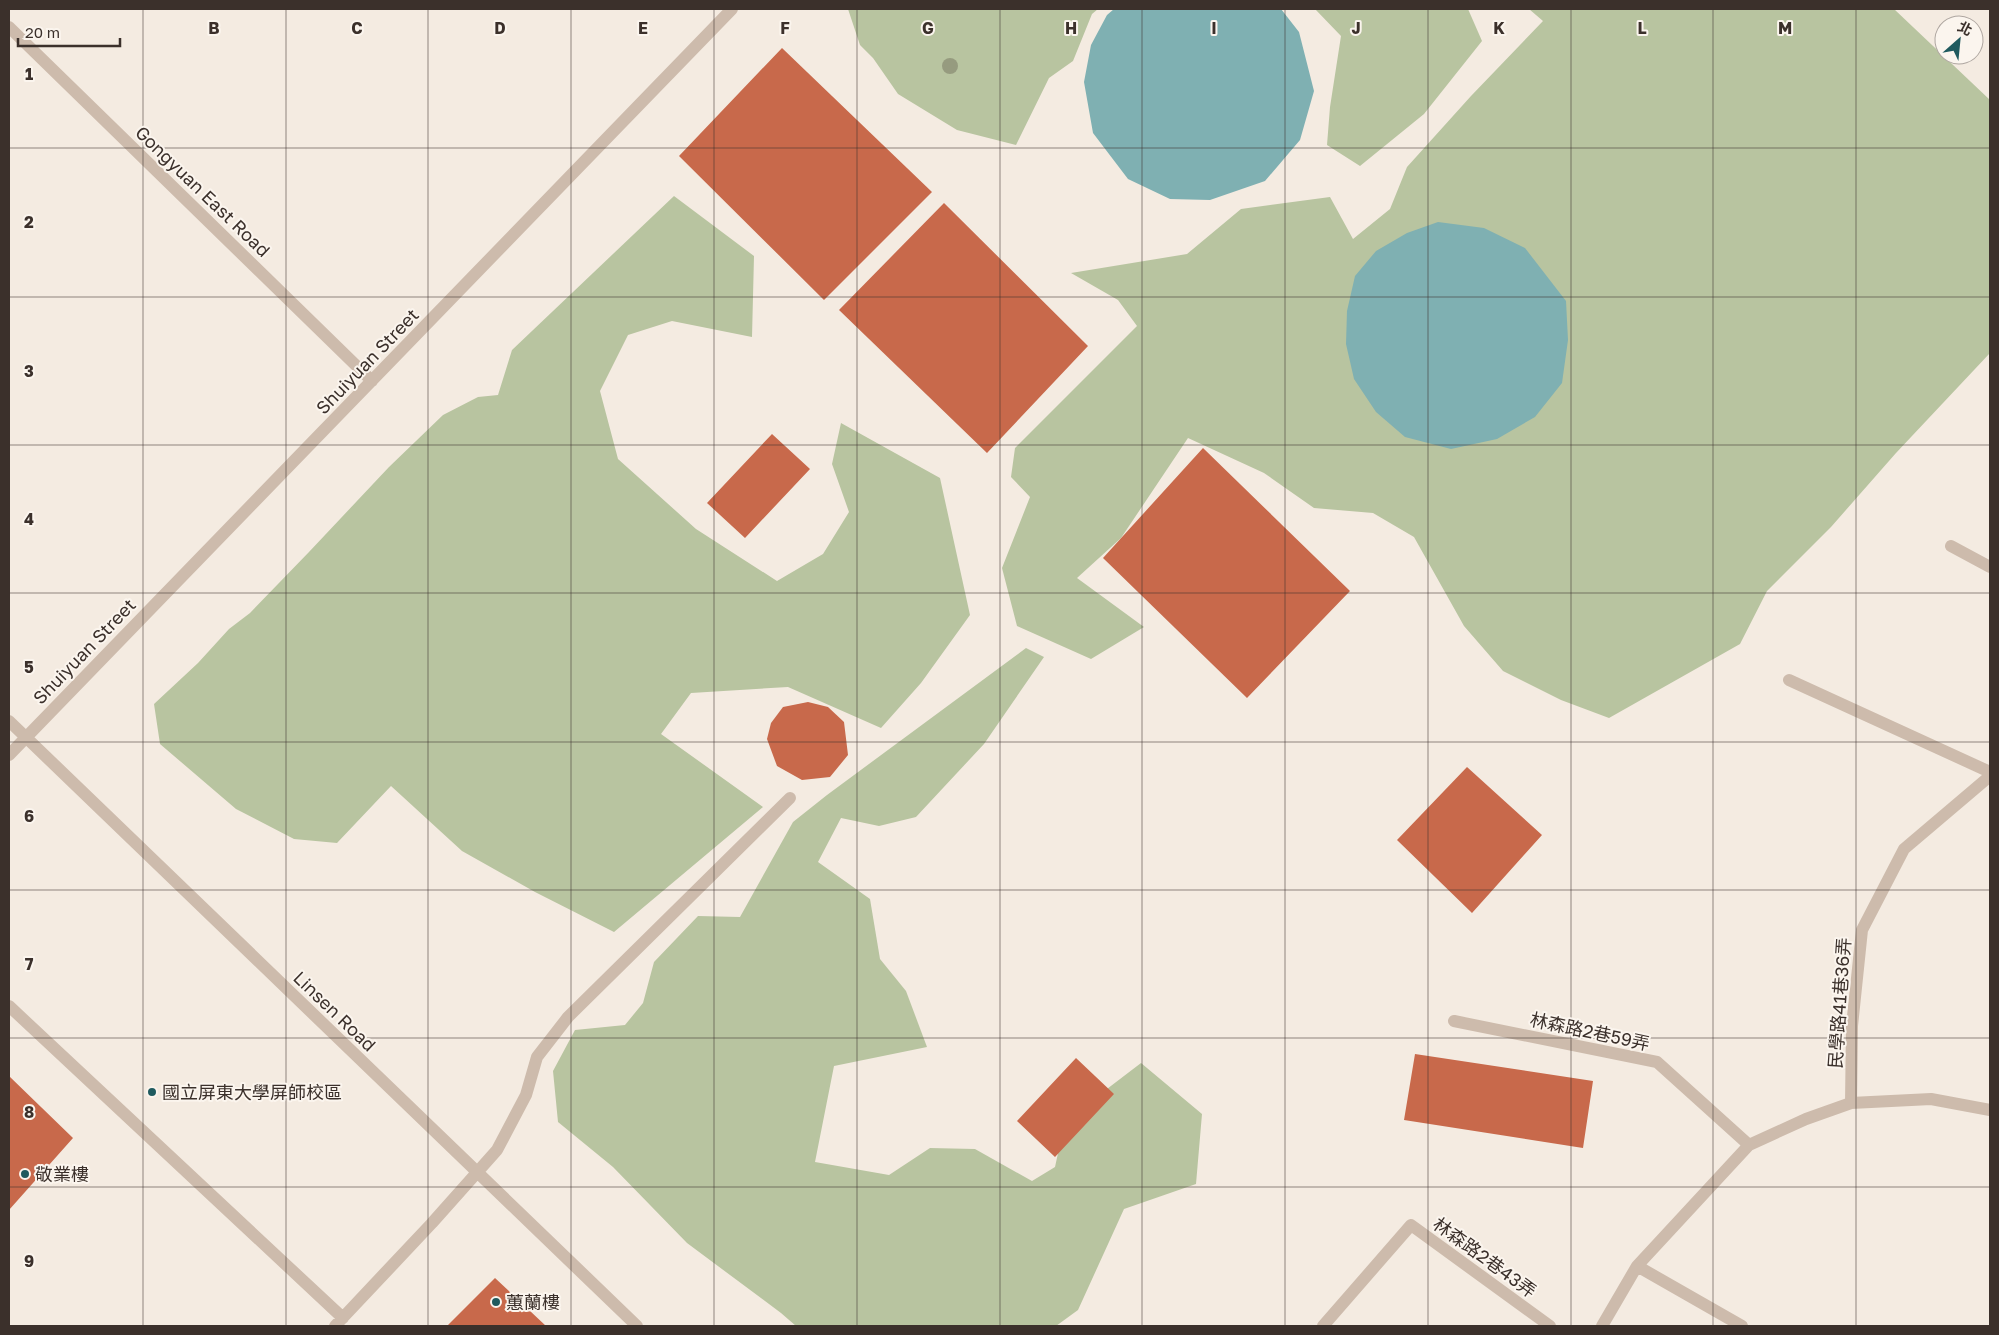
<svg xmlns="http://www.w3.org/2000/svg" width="1999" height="1335" font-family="'Golos Text','Noto Sans TC',sans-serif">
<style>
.green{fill:#b8c4a0}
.water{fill:#7fb0b2}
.building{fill:#c8694b}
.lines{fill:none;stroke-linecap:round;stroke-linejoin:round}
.minor{stroke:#cdbbac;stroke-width:12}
.tree{fill:#969b7f}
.grid{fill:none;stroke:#3b302b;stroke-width:1;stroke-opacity:0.55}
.poi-dot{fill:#1f5a5e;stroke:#fbf5ee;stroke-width:2}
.labels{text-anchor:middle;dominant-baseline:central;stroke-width:4;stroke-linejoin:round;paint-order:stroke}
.street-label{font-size:18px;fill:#3b302b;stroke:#fbf5ee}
.poi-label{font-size:18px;fill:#3b302b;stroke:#fbf5ee;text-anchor:start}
.grid-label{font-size:16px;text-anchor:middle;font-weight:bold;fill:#3b302b;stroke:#fbf5ee;stroke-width:4;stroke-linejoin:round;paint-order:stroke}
</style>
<rect width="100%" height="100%" fill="#f4ebe1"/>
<path class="green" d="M848,9H1098L1092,14L1073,61L1049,78L1016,145L957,130L898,94L873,58L860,45Z
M1315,9H1468L1482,41L1424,114L1360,166L1327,145L1330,107L1341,36Z
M1529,9H1894L1990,100V353L1896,453L1831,527L1767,591L1740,644L1609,718L1561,700L1503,671L1464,626L1414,537L1373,513L1314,508L1264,473L1188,438L1121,538L1077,578L1144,627L1091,659L1017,626L1002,568L1030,497L1011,477L1015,448L1137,326L1118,300L1071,273L1187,254L1241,209L1330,197L1353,239L1390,209L1407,167L1471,96L1543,21Z
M674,196L754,256L752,337L672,321L628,335L600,391L618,459L696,529L777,581L823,554L849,512L832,464L841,423L940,478L970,615L921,683L881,728L788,687L691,693L661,734L763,807L614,932L535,892L462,851L391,786L337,843L294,839L236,809L160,744L154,704L198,663L229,629L250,613L309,552L389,467L443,415L478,397L498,395L512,350Z
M1026,648L1044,657L984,744L916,817L879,826L841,818L818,862L870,899L880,959L906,991L927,1047L834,1066L815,1162L889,1175L930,1148L975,1149L1032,1181L1055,1167L1065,1121L1141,1063L1202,1114L1196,1184L1124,1209L1078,1310L1056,1326H796L781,1313L687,1243L613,1167L558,1122L553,1071L575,1030L625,1025L643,1003L654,962L698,916L740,917L793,822L827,795Z"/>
<path class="water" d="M1114,9H1281L1299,32L1314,91L1300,140L1265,181L1210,200L1170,199L1128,179L1093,133L1084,82L1091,45L1107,15Z
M1438,222L1484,228L1525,248L1566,301L1568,340L1562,383L1535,417L1497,439L1451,449L1405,437L1376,412L1354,379L1346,344L1347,311L1355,276L1376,251L1407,233Z"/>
<path class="building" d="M782,48L932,192L824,300L679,156Z
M944,203L1088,346L987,453L839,310Z
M772,434L810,469L745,538L707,503Z
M1203,448L1350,591L1247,698L1103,558Z
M808,702L828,707L844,722L848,755L830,777L802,780L777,766L767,739L771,723L783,707Z
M1467,767L1542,835L1472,913L1397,840Z
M1415,1054L1593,1081L1583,1148L1404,1120Z
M1076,1058L1114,1094L1055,1157L1017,1121Z
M9,1076L73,1138L9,1210Z
M495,1278L546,1326H447Z"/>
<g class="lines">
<path class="minor" d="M9,27L372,381
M1951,546L1990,567
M1789,680L1990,772
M9,721L637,1326
M9,755L732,9
M9,1006L343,1318
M1454,1021L1657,1062L1749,1145
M1851,1103L1852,1026L1862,930L1904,849L1990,776
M1637,1266L1742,1326
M335,1326L432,1223L497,1150L526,1095L537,1057L568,1017L790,798
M1323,1326L1411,1225L1550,1326
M1602,1326L1637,1266L1749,1145L1806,1119L1851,1103L1931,1099L1990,1110"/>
</g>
<circle class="tree" cx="950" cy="66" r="8"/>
<path class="grid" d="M143,9V1326M286,9V1326M428,9V1326M571,9V1326M714,9V1326M857,9V1326M1000,9V1326M1142,9V1326M1285,9V1326M1428,9V1326M1571,9V1326M1713,9V1326M1856,9V1326M9,148H1990M9,297H1990M9,445H1990M9,593H1990M9,742H1990M9,890H1990M9,1038H1990M9,1187H1990"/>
<g class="poi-dot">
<circle cx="152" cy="1092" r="5"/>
<circle cx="25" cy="1174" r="5"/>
<circle cx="496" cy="1302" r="5"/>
</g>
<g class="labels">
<g class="street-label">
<text transform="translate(203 191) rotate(44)">Gongyuan East Road</text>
<text transform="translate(367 361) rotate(-46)">Shuiyuan Street</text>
<text transform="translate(84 651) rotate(-46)">Shuiyuan Street</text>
<text transform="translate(1839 1003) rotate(-86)">民學路41巷36弄</text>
<text transform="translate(335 1011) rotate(44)">Linsen Road</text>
<text transform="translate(1590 1031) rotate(12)">林森路2巷59弄</text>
<text transform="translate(1485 1257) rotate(36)">林森路2巷43弄</text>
</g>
<g class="poi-label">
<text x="162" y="1092">國立屏東大學屏師校區</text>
<text x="35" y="1174">敬業樓</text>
<text x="506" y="1302">蕙蘭樓</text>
</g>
</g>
<g class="grid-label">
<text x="214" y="34">B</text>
<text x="357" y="34">C</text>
<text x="500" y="34">D</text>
<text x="643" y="34">E</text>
<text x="785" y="34">F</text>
<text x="928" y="34">G</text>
<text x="1071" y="34">H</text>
<text x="1214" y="34">I</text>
<text x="1356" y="34">J</text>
<text x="1499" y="34">K</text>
<text x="1642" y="34">L</text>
<text x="1785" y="34">M</text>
<text x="29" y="80">1</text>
<text x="29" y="228">2</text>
<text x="29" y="377">3</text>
<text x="29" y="525">4</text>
<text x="29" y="673">5</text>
<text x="29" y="822">6</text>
<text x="29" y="970">7</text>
<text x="29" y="1118">8</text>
<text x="29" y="1267">9</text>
</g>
<rect width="1999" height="1335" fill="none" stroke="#3b302b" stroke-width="20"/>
<g transform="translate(1959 40) rotate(27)"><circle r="24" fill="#fbf5ee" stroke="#aea6a0"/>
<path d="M0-4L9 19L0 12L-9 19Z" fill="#1f5a5e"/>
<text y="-8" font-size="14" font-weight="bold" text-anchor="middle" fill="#3b302b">北</text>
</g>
<path d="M18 38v8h102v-8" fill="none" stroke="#3b302b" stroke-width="2.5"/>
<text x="25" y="38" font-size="15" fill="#3b302b" stroke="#fbf5ee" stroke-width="4" paint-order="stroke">20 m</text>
</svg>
